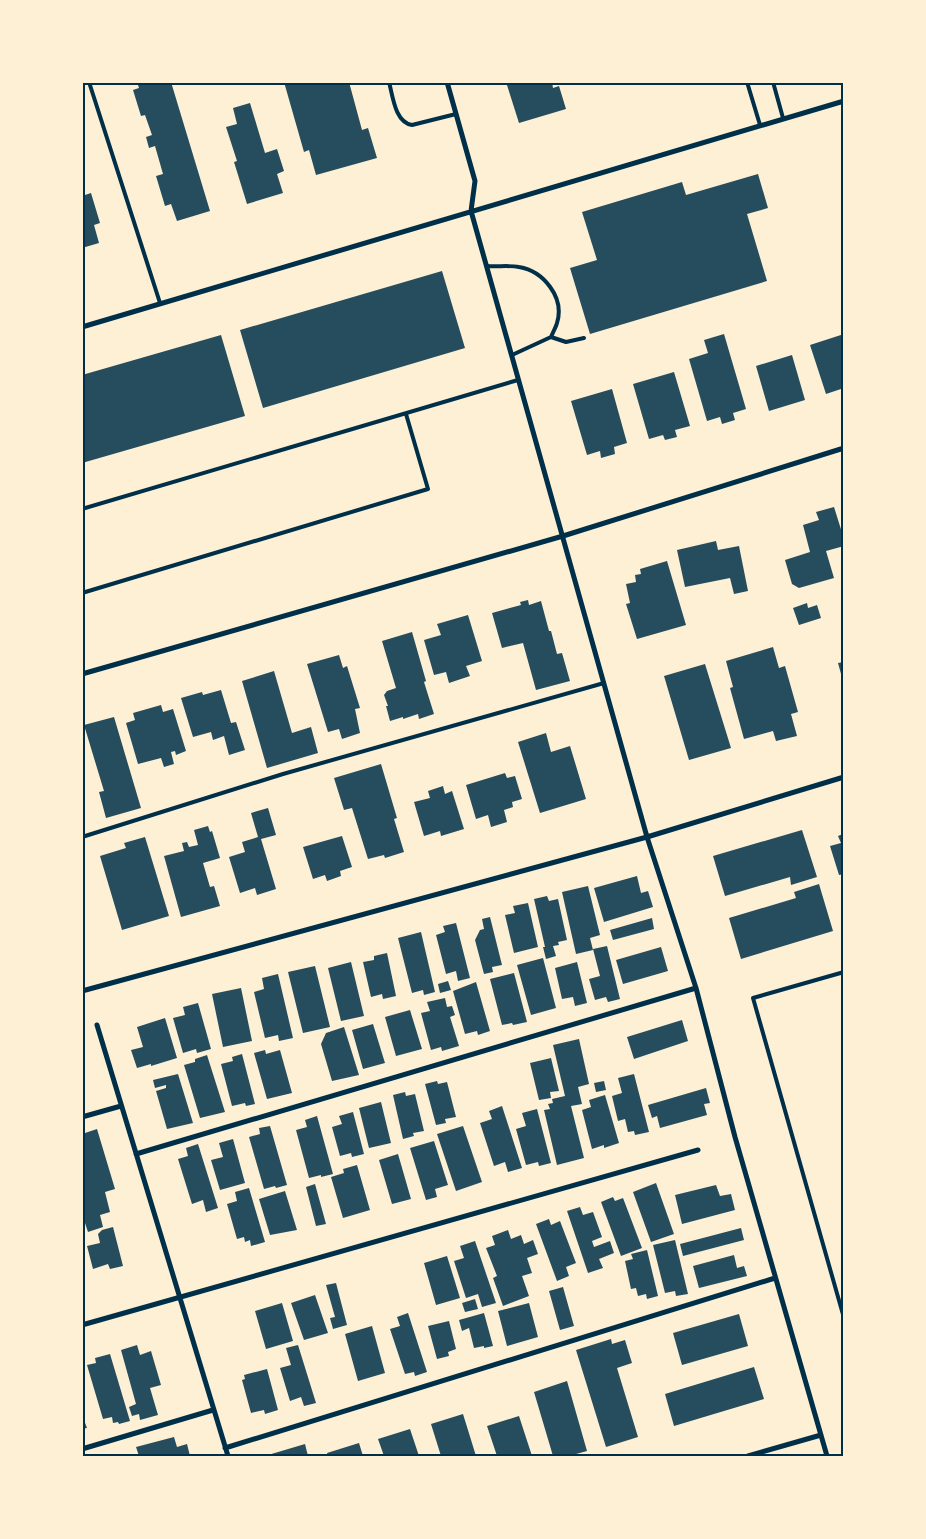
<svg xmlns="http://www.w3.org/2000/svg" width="926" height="1539" font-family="'Work Sans',sans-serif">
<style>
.building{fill:#264d5e}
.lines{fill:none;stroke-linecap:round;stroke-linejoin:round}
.service{stroke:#003049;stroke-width:4}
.minor{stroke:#003049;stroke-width:5}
.neatline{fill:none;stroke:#003049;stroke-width:2}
</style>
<rect width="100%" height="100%" fill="#fdf0d5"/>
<path class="building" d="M137,82H171L210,211L177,221L171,204L165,206L156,176L163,174L155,146L149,148L146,137L152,135L145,115L141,116L133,90L139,88Z
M284,82H349L362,130L368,128L377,158L316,175L309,150L304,152Z
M506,82H552L553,88L559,86L566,109L519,123Z
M250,103L265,153L277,149L284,171L277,174L283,193L247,204L234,162L237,161L226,127L237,124L233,108Z
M758,174L768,208L747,214L767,281L590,334L570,268L597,260L582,212L682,182L686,195Z
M82,188L85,195L91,193L100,223L94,225L99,243L82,248Z
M442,271L465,348L263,408L240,330Z
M724,334L746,409L733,413L735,420L722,424L720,417L707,421L689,359L708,353L704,340Z
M844,334V388L826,394L810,345Z
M221,335L245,416L82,463V375Z
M792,355L805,400L769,411L756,366Z
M674,372L690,426L675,430L677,437L665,440L663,435L649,439L633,384Z
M612,389L627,443L614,447L615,454L601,458L600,451L587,455L571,401Z
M834,507L844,539V546L826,551L834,578L799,588L792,584L785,560L810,552L803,525L819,520L816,512Z
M716,541L718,550L739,546L748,591L734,594L730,578L685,587L677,550Z
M667,561L686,625L637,639L626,604L630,603L626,584L636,582L635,575L641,574L640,569Z
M528,600L529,605L541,601L549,631H551L557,654L562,653L570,681L536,690L523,643L502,648L492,613L521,605L520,602Z
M807,603L808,608L817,605L821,618L799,625L793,608Z
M468,615L482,661L466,666L470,676L449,683L446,672L434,675L424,640L441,635L437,624Z
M412,632L426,681L424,682L434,714L419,719L418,714L403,719V717L390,721L386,706H388L384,695L387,691L396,688L382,641Z
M773,647L779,668L785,666L798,712L791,714L797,736L776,741L773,731L744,739L730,688L733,687L726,661Z
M339,655L343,668L347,666L360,708L355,709L360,733L342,739L339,729L328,732L307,664Z
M844,662V680L843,681L838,663Z
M705,664L731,748L689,760L664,676Z
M274,671L292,733L311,727L318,753L267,768L242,681Z
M221,690L231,723L236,722L245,750L229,755L224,736L213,740L211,732L193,737L181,698L202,692L203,695Z
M161,705L163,712L173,709L186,751L176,755L175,751L171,752L174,764L164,767L161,758L138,764L126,723L135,720L133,713Z
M114,717L141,808L106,818L99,792L104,791L84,725Z
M546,733L551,752L570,746L586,799L540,813L518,742Z
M381,764L397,818L394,819L404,852L385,858L384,855L368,859L352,808L344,810L334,778Z
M505,773L507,778L515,776L522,799L512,802L513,807L504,810L507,822L491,827L488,815L476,819L466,785Z
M443,786L445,794L452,791L464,829L441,836L440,831L424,836L414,802L430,798L428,791Z
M268,808L276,835L261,839L276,889L257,895L255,888L240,893L229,857L245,852L242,842L258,837L251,813Z
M208,826L210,832L212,831L220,858L203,863L210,887L214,886L220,906L181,917L164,856L184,851L182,843L187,842L189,847L198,845L194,830Z
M844,829V874L839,875L830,846L841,843L838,836L843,834L841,830Z
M802,830L817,877L791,885L790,877L725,896L713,856Z
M342,836L352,867L340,871L341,876L327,881L325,875L313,879L303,847Z
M145,837L169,916L122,930L100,856L126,848L124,843Z
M637,876L641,893L648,891L653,907L604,922L594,888Z
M819,884L833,931L741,959L729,918L796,898L794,892Z
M588,886L600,935L590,938L593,950L576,954L562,892Z
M547,896L549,901L558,899L567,940L558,942L559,945L553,946L556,956L546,959L543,947H545L534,899Z
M528,903L538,947L514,953L505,915L515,913L513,906Z
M490,917L502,965L492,967L493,972L484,974L475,940L480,930L484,929L482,919Z
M652,918L654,929L613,940L610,930Z
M456,923L470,978L458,981L456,971L446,974L436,935L445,932L443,926Z
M421,932L435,992L424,995L423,990L412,993L398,938Z
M607,946L620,999L608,1002L606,997L595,1000L589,979L600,976L593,949Z
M661,947L668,971L623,984L616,960Z
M387,953L396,996L383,999L382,994L371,997L363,962L374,960V956Z
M543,958L556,1008L531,1015L517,965Z
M351,962L364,1016L341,1021L328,968Z
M577,962L587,1003L575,1006L573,997L562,999L555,968Z
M315,966L330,1027L303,1033L288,972Z
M514,973L527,1022L513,1025L512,1023L502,1025L490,979Z
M278,974L293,1038L279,1041L278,1035L265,1038L254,992L264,989L262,978Z
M448,981L451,990L440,993L438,984Z
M476,982L490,1031L478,1035L477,1031L465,1034L453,991Z
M241,988L252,1041L223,1047L212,994Z
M445,998L447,1007L452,1006L455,1015L450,1017L459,1046L442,1051L441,1047L431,1050L421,1013L430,1011L427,1002Z
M198,1003L211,1049L197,1053L196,1049L183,1053L173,1018L185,1015L183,1007Z
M410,1010L422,1049L396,1056L385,1017Z
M165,1018L177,1058L151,1066V1064L137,1068L131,1050L143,1047L137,1027Z
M682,1020L688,1041L634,1059L627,1037Z
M373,1024L385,1063L363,1069L352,1030Z
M344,1027L359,1075L332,1081L321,1044L326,1033Z
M579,1039L589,1084L578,1087L582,1104L571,1106L584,1158L557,1165L544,1110L550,1109L548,1104L553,1103L552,1099L565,1096L553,1045Z
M265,1050L266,1054L280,1050L292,1093L267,1099L254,1053Z
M242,1054L255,1104L246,1106L245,1103L232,1106L221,1064L233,1061L232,1057Z
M207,1055L225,1112L200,1118L184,1065L195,1062V1059Z
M551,1058L559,1091L550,1092L551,1098L539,1100L530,1063Z
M178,1074L193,1123L167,1129L156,1091L166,1088V1085L155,1088L153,1080Z
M634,1074L649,1132L635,1135L634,1131L628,1132L625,1119L618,1121L612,1096L622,1093L618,1078Z
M437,1081L438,1084L447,1082L456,1117L445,1119L446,1123L436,1125L425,1084Z
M604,1081L606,1090L596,1092L594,1083Z
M706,1088L710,1103L704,1104L707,1115L660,1128L657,1116L652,1118L648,1105Z
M405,1092L406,1096L415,1094L424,1131L413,1133L414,1136L403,1139L393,1095Z
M605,1095L619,1143L604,1148V1145L592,1149L582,1110L591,1107L589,1100Z
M381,1102L391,1143L369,1148L359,1108Z
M502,1106L522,1168L508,1172L505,1162L494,1166L480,1123L492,1119L489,1111Z
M537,1109L551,1163L539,1166L538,1162L526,1165L516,1129L526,1126L522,1113Z
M353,1112L364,1154L352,1157L351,1153L340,1156L332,1127L342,1124L339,1116Z
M317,1116L333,1174L321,1177V1175L309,1178L296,1130L307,1127L305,1120Z
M270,1126L287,1185L276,1188L275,1186L264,1189L249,1137L260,1134L259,1128Z
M463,1126L482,1182L456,1191L437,1134Z
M97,1129L115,1189L105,1192L110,1212L100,1215L103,1227L88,1232L82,1214V1134Z
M233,1139L245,1183L220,1190L211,1160L223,1157L219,1143Z
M434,1141L448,1185L435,1189L437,1197L426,1200L410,1148Z
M198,1144L218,1208L206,1212L203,1200L192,1204L178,1159L188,1156L186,1148Z
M398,1154L411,1199L392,1204L379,1160Z
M357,1165L370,1210L343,1218L331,1177L344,1173L343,1169Z
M656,1183L674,1234L651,1242L633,1192Z
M315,1184L326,1224L316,1226L306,1187Z
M716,1185L720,1196L731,1194L735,1210L682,1224L675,1195Z
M249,1188L265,1242L251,1246L250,1240L245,1242L244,1237L237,1239L227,1204L237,1201L235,1192Z
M285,1191L297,1230L270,1235L259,1199Z
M613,1197L615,1201L623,1198L642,1248L621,1256L601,1202Z
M580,1207L583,1215L593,1212L602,1237L592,1241L594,1247L610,1241L614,1253L599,1259L603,1268L588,1273L567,1211Z
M549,1219L551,1225L560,1221L576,1263L566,1267L569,1276L557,1281L536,1224Z
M113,1227L123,1266L110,1269L108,1264L93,1269L87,1246L100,1243L98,1234L102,1230Z
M741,1228L744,1240L683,1256L680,1244Z
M508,1230L511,1239L521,1235L524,1244L533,1240L538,1254L527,1258L532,1273L522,1276L529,1296L503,1306L493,1278L497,1276L486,1248L495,1245L492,1236Z
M675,1240L688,1294L676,1296L675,1291L665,1293L653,1245Z
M475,1241L496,1303L482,1307L478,1294L466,1298L454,1261L464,1258L460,1246Z
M647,1250L658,1296L647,1299L646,1294L638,1296L636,1288L631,1289L625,1261L633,1259L631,1254Z
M734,1255L737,1268L744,1266L747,1276L699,1288L693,1266Z
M447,1256L460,1298L436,1305L424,1263Z
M336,1283L347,1325L333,1329L330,1318L335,1317L326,1285Z
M563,1287L574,1326L560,1330L549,1291Z
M315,1295L328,1333L304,1340L291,1303Z
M475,1299L478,1309L465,1312L462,1303Z
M282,1303L293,1341L266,1349L255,1311Z
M529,1303L538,1337L507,1346L498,1311Z
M408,1313L427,1372L415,1376L414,1372L405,1374L390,1329L400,1326L397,1317Z
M484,1313L493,1346L484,1348V1346L474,1348L469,1328L462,1331L459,1320Z
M739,1314L748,1346L682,1365L673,1333Z
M449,1321L456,1349L448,1352L449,1356L437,1359L428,1326Z
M372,1326L385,1373L358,1381L345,1334Z
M611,1339L612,1344L625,1340L632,1363L617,1368L638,1437L606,1447L576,1350Z
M137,1345L140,1355L151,1351L161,1385L150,1388L158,1415L140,1420L139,1414L132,1416L129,1407L136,1404L121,1350Z
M298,1345L316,1403L304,1406L301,1397L290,1401L280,1368L291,1365L286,1348Z
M110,1354L130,1421L119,1424L118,1422L113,1423L112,1417L103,1419L87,1365L96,1363L95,1358Z
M754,1367L764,1399L674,1426L665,1394Z
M267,1369L278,1410L265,1414L264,1410L251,1413L242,1380L245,1379L244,1375Z
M567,1381L587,1451L569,1456H553L534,1392Z
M463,1414L476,1456H441L431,1424Z
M82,1415L87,1428L82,1429Z
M519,1416L532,1456H497L487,1426Z
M410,1429L419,1456H384L378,1439Z
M174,1437L177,1447L187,1444L190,1456H139L136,1447Z
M359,1443L363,1456H328L327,1453Z
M305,1444L308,1456H268V1455Z"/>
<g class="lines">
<path class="service" d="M89,82L160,303
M389,82C393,97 395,122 412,125L456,114
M747,82L760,125
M773,82L783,118
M487,266C497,267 509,265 519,267C543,271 565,297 557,323C556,327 553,332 551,337L512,355
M551,337L566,342L584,338
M82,509L518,380
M82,593L428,489L406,414
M82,837L283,774L604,683
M844,972L753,998L844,1318"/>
<path class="minor" d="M447,82L475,181L471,211L647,837L696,988L735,1137L827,1456
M82,327L844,101
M82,674L563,536L844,448
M82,991L647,837L844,777
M97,1025L228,1456
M82,1117L121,1106
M136,1154L696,988
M82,1325L698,1150
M225,1448L775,1278
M82,1449L213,1410
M748,1456L821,1435"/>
</g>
<rect width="926" height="1539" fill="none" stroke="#fdf0d5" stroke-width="168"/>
<rect x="84" y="84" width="758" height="1371" class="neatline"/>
</svg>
